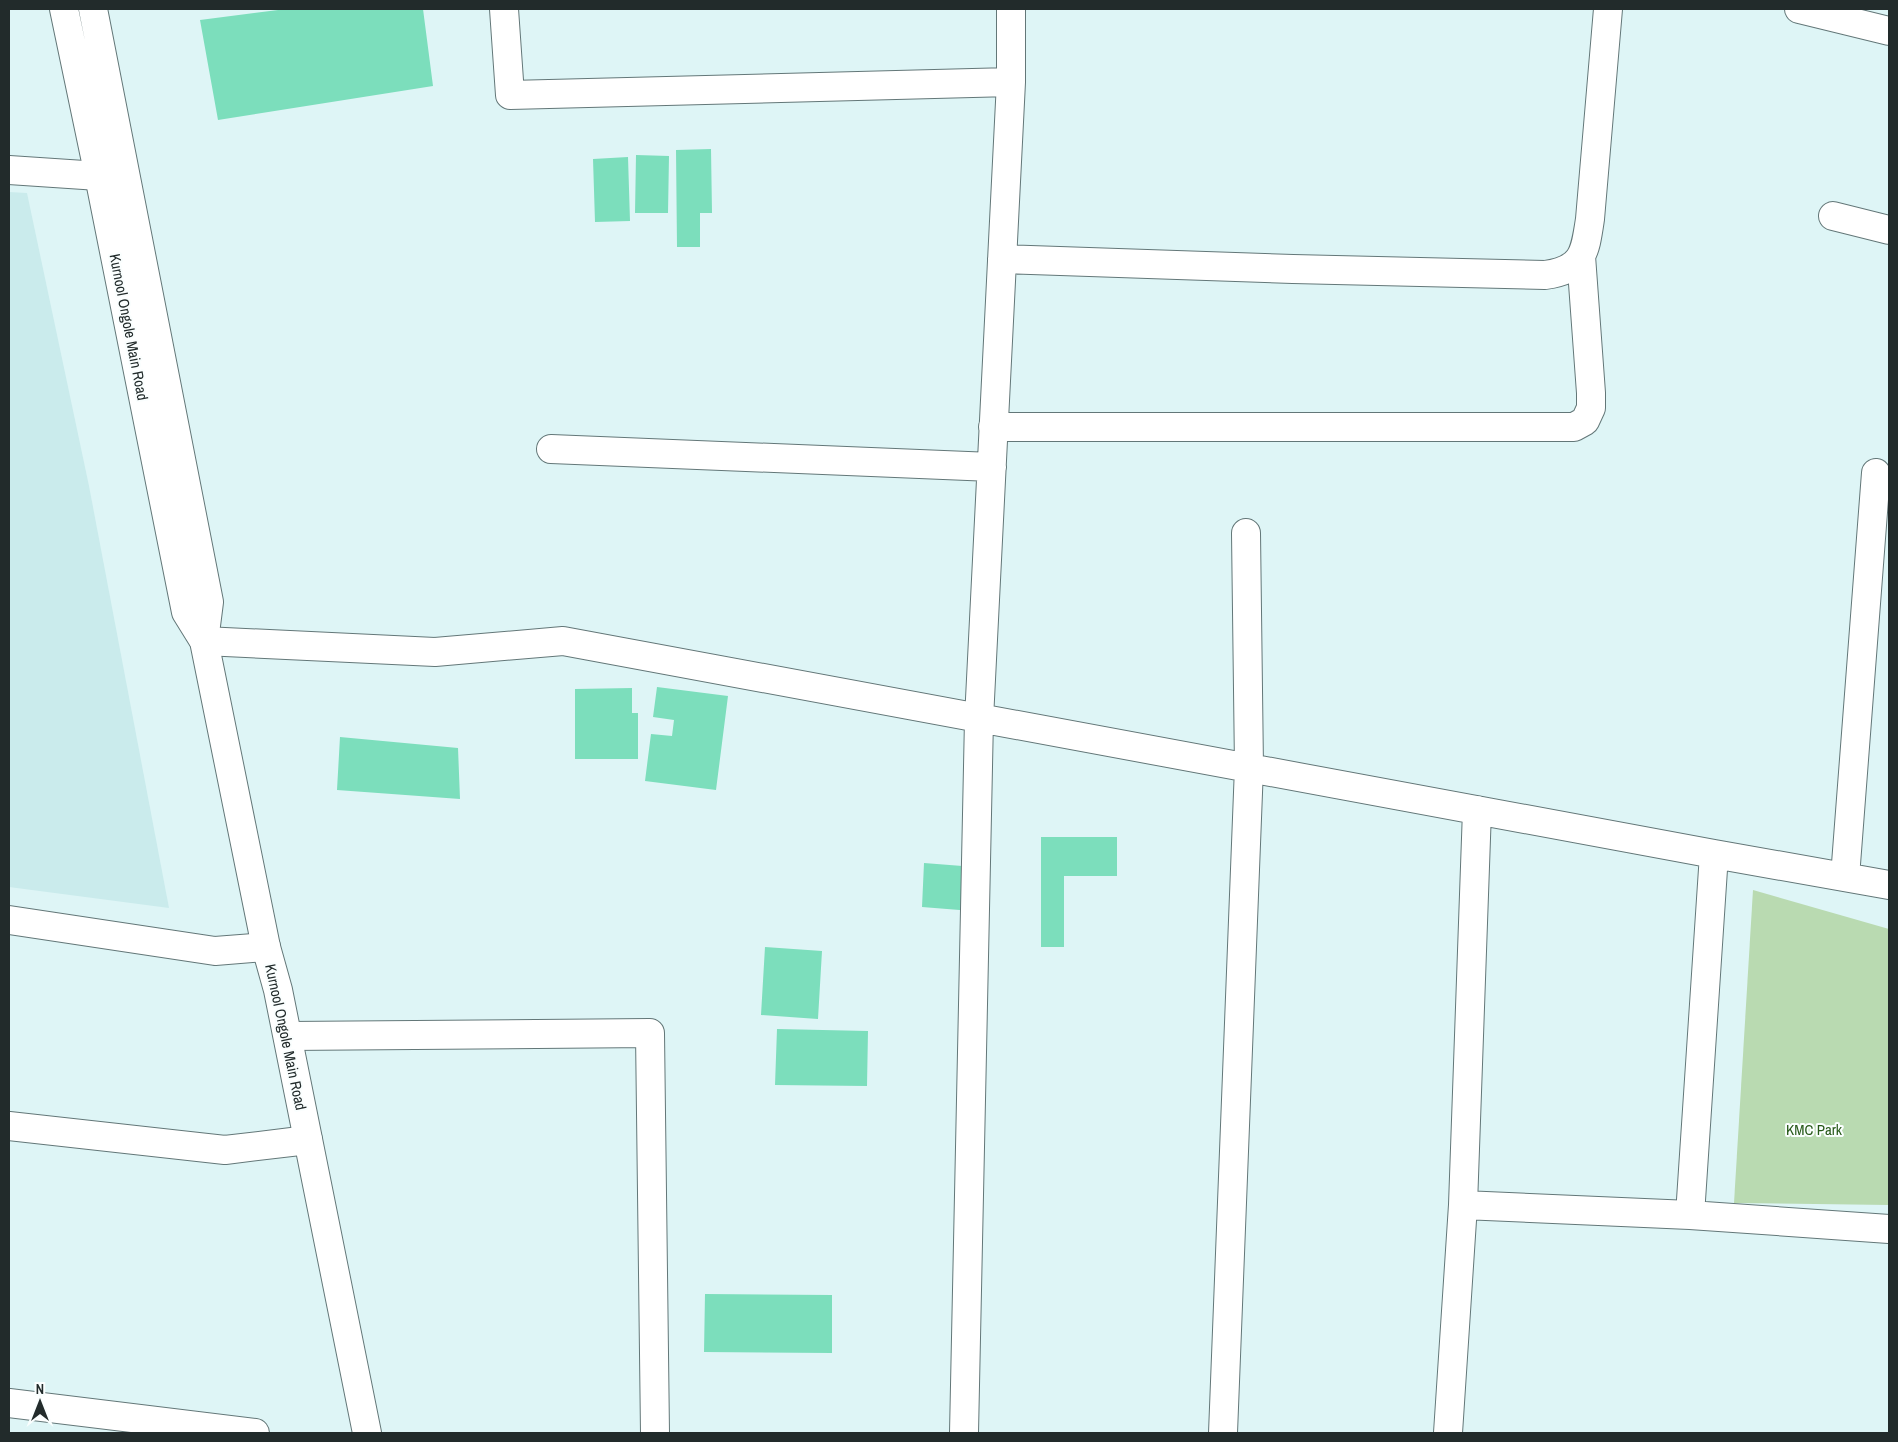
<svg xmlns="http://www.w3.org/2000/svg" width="1898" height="1442" font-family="'Archivo Narrow',sans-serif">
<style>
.built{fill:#caebec}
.green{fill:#b9dab1}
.building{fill:#7cdebc}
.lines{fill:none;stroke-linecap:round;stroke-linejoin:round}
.street-casing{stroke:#637778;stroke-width:30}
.primary-casing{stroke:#637778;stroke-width:30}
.street{stroke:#fff;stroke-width:28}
.primary{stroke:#fff;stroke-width:28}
.labels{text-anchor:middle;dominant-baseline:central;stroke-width:4;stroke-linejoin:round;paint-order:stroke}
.street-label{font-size:15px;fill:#222b2b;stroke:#fafefe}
.park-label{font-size:15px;fill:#265818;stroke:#fafefe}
</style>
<rect width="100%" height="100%" fill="#def5f6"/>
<path class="built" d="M9,192L27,193L89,486L169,908L9,887Z"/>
<path class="green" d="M1753,890L1889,929V1205L1734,1203Z"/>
<path class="building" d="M286,9H423L433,86L218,120L200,20Z
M711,149L712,213H700V247H677L676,150Z
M636,155L669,156L668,213H635Z
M628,157L630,221L595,222L593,159Z
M657,687L728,696L716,790L645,781L651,734L672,736L674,720L653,717Z
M632,688V713H638V759H575V689Z
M340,737L458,748L460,799L337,790Z
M1041,837H1117V876H1064V947H1041Z
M924,863L975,867L972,911L922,907Z
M765,947L822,951L818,1019L761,1015Z
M777,1029L868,1031L867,1086L775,1085Z
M705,1294L832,1295V1353L704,1352Z"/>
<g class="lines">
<defs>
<path id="street" d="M504,9L510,95L1011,82
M1799,9L1889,31
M9,170L99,176
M1833,216L1889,230
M1002,259L1293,269L1545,275C1583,270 1585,253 1590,219L1608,9
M993,427H1574L1585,421L1591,408V393L1581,256
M551,449L992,467
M204,641L435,652L563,641L1714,854L1889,885
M1845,877L1876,473
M9,920L215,951L266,947
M288,1036L650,1033L655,1433
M9,1126L225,1150L308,1140
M1463,1205L1690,1215L1889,1229
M1690,1215L1714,854
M9,1403L255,1433
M964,1433L979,719L1011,82V9
M1223,1433L1249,767L1246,533
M1448,1433L1463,1205L1477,810"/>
<path id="primary" d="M64,9L99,176L186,612L204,641
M93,9L209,602L204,641L266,947L278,990L367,1433"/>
</defs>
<use href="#street" class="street-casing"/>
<use href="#primary" class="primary-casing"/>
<use href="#street" class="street"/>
<use href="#primary" class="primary"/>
</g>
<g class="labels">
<g class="street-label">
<text transform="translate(129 327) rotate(79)">Kurnool Ongole Main Road</text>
<text transform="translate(286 1037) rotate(78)">Kurnool Ongole Main Road</text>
</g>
<g class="park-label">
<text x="1814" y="1129">KMC Park</text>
</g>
</g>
<rect width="1898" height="1442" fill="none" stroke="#222b2b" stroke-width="20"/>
<g transform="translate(40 1402)" stroke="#fafefe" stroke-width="4" paint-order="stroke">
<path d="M0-4L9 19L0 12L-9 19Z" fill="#222b2b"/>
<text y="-8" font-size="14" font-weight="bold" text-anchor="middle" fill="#222b2b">N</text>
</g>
</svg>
